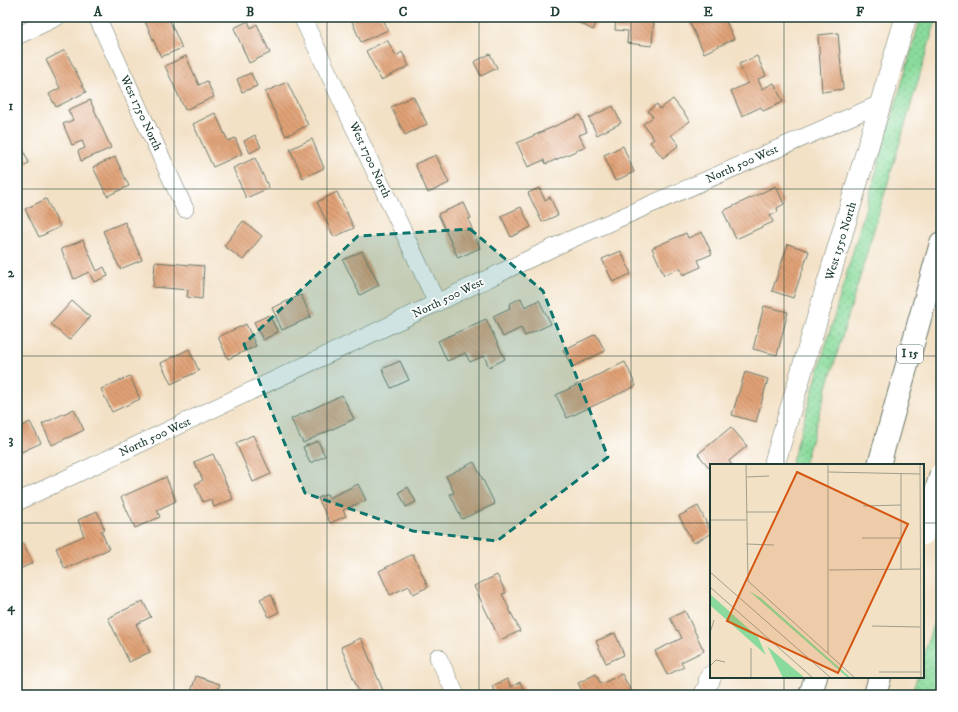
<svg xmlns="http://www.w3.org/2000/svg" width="958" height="712" font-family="'IM FELL DW Pica',serif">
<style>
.grass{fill:url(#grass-dots);stroke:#548c68}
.building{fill:url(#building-back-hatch)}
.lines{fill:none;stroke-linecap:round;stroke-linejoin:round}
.minor-casing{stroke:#697667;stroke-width:18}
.tertiary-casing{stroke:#697667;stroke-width:22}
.motorway-casing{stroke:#697667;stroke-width:24}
.minor{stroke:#fff;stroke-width:17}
.tertiary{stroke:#fff;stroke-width:21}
.motorway{stroke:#fff;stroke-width:22}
.motorway-bridge-casing{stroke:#697667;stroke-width:24;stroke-linecap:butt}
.motorway-bridge{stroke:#fff;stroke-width:22}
.marked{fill:#0f766e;fill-opacity:0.2;stroke:#0f766e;stroke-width:3;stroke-dasharray:8 5;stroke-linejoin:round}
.grid{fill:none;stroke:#1f3d34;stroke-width:1;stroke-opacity:0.55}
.labels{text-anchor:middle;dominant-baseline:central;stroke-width:3.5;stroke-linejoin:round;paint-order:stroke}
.shield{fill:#fff;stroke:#627771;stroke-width:1}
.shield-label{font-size:11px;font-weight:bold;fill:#1f3d34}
.street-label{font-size:12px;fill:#1f3d34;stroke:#fff}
.inset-road{fill:none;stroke:#9e9f8c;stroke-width:1}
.view{fill:#d45610;fill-opacity:0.15;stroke:#d45610;stroke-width:2}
.inset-edge{fill:none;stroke:#1f3d34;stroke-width:2}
.neatline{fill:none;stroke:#1f3d34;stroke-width:1.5}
.grid-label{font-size:13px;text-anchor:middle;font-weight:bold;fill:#1f3d34}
</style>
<defs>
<pattern id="grass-dots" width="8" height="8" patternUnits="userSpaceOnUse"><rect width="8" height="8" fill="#8adb9b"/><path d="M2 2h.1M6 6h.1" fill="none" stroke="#70b37f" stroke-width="1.8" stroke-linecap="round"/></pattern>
<pattern id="building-back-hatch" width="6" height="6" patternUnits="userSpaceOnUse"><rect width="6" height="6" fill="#e0a176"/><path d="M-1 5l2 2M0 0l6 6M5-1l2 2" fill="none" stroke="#b58462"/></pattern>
</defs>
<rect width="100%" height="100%" fill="#fff"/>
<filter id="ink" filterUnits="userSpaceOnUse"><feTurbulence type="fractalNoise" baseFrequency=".025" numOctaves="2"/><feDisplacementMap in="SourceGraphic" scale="8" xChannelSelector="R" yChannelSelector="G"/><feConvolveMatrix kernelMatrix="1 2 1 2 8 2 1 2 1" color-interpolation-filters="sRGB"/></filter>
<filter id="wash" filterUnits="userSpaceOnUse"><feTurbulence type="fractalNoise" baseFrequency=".012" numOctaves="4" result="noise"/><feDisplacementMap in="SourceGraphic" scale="16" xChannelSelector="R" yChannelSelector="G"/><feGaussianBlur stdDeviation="0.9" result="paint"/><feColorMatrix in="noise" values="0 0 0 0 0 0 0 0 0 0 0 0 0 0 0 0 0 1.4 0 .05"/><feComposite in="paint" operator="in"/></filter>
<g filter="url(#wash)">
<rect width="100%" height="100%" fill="#f3e1c6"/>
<path class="grass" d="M921,17H937L804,465H791Z
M941,598V695H912L917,677H923V658Z"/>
<g id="blocks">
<path class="building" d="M143,17H168L182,48L161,57Z
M350,17H382L388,30L361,42Z
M568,17H599L593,30Z
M616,17H654L652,46L627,43L628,31L615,30Z
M692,17H724L734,39L704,53L688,19Z
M248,21L251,28L257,24L270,53L249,63L234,28Z
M838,33L843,89L822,92L818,35Z
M387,40L396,56L402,52L409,66L381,80L366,51Z
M65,50L86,92L56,107L49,94L60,88L46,60Z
M490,54L497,68L481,76L474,62Z
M186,56L199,85L207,81L214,97L185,110L165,66Z
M757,56L766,76L758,79L762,89L774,83L783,102L763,111L761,107L742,116L731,91L748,83L739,64Z
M251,73L257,86L242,92L237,79Z
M287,82L308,125L286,136L265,92Z
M413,96L427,124L405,135L391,107Z
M673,99L690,121L671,135L679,145L663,158L650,142L654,139L643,124L653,117L648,111L657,104L660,109Z
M90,100L111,148L81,161L78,151L85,148L82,141L72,145L63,124L73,120L68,110Z
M613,106L621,123L597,135L589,118Z
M215,113L228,141L235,138L242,154L213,167L193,124Z
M580,115L587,132L579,135L585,147L546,164L544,160L528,167L517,143Z
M255,135L261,147L250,153L244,141Z
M17,136L29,163L17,168Z
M312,139L324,168L303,178L290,149Z
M623,146L634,172L615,181L604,155Z
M436,155L449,183L428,193L415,164Z
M115,157L129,186L107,196L93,167Z
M255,158L269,188L246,198L233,168Z
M776,186L784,204L777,208L778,212L770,215L773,222L736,239L723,211Z
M539,188L545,200L550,197L558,215L542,222L528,193Z
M337,192L354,228L334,237L317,202Z
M46,199L60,227L39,237L25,209Z
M464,203L471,218L468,219L480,248L458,258L438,214Z
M521,207L531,227L511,237L501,216Z
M243,221L262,236L243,260L224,246Z
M125,222L142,260L120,269L103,231Z
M702,232L712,254L698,260L701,267L683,275L680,268L664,275L652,248L686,233L688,238Z
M83,240L97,271L104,267L108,276L94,282L89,272L74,279L61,249Z
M788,244L809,251L793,298L772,291Z
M362,251L379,285L360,295L343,260Z
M621,251L631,274L613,282L602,259Z
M155,262L204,266L202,299L187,297L188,290L153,287Z
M301,295L311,317L282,330L272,308Z
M521,298L525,307L539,300L551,324L525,336L521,328L503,337L493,316L510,308L509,304Z
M72,301L90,317L69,340L51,324Z
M764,306L788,312L777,355L753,349Z
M269,315L278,332L263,340L254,322Z
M486,319L505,359L489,367L484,356L470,362L465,353L447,361L438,341Z
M246,324L256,346L228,359L218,337Z
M596,334L605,351L572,367L563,350Z
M189,349L199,371L171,384L161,363Z
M400,361L409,380L391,388L382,369Z
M625,362L636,386L567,418L556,395Z
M745,372L768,379L756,422L732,415Z
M130,376L140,399L112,412L101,389Z
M342,395L354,419L303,443L291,419Z
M74,409L84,430L52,445L42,424Z
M30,422L41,443L17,454V423L19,428Z
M731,427L747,446L729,461L732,465H711V470L698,454Z
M253,435L271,474L253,482L236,443Z
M318,441L325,456L310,463L303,447Z
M213,454L233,499L214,507L211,499L203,502L195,484L203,480L194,462Z
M474,462L495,504L462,519L450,494L454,493L446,476Z
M166,477L176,501L157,510L160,517L135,528L121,497Z
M358,484L366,500L343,510L346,516L330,523L318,498L327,494L329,498Z
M408,487L416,502L406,507L399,492Z
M698,506L711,532V534L693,543L679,516Z
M97,511L105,530L101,531L109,549L65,569L56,548L84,536L78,520Z
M22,542L33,563L17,570V545Z
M413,554L428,587L413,594L409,586L390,595L379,571Z
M497,575L506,593L502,594L520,631L500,640L474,586Z
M271,594L279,612L269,617L260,599Z
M143,601L151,617L136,624L150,652L129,662L108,618Z
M685,611L704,651L681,662L684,667L667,675L655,651L682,638L678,630L677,631L670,618Z
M615,633L624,655L606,663L596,641Z
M361,638L384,693L380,695H360L341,647Z
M596,674L601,684L622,674L633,695H584L578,683Z
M196,676L220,684L216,695H190Z
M507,679L511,687L520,682L526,695H496L492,686Z"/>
</g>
</g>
<g filter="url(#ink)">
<use href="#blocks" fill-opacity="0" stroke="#697667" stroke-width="1"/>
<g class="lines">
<defs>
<path id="minor" d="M97,17L185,209
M302,17L437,303
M17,36L57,17
M17,502L565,242L882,103
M438,657L456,695
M702,695L709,681"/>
<path id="tertiary" d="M774,465L906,17
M709,681L711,676"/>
<path id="motorway" d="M879,465L941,243
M810,695L816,677
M875,695L880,677"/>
</defs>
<use href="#minor" class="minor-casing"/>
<use href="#tertiary" class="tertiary-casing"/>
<use href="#motorway" class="motorway-casing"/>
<use href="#minor" class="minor"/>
<use href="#tertiary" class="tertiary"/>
<use href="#motorway" class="motorway"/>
<defs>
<path id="motorway-bridge" d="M923,534L941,474"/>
</defs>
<use href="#motorway-bridge" class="motorway-bridge-casing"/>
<use href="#motorway-bridge" class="motorway-bridge"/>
</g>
</g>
<path class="marked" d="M470,229L543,291L608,457L497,541L413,531L305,493L244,344L358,236Z"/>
<path class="grid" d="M174,17V695M327,17V695M479,17V695M631,17V695M784,17V465M17,189H941M17,356H941M17,523H711M923,523H941M784,677V695"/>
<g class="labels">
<rect class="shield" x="897" y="345" width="26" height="18" rx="3"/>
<g class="shield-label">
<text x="910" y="354">I 15</text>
</g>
<g class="street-label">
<text transform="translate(141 113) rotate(65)">West 1750 North</text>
<text transform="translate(370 160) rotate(65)">West 1700 North</text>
<text transform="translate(742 164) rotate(-24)">North 500 West</text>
<text transform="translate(841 241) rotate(-73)">West 1550 North</text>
<text transform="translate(448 298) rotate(-26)">North 500 West</text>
<text transform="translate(155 437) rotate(-25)">North 500 West</text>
</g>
</g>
<g transform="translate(710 464)">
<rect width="214" height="214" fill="#f3e1c6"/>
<path d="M39,127L51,134L141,214H138ZM0,130L48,173L56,191L0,141ZM57,182L58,183L95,214H73Z" fill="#8adb9b"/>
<path class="inset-road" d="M36,0L38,117L145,214M210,0L211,214M118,8L210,10M191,9V106M36,13L59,12M153,42L191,41M36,48H68M0,56H36M152,74H191M36,80L64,81M119,106L210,105M0,108L121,214M0,123L103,214M162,162L210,163M0,169L4,156M41,184V214M118,190V0M0,202L6,196L15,198M169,208H211"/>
<path class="view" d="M87,8L198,60L128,209L17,157Z"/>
<rect width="214" height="214" class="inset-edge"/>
</g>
<rect width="958" height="712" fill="none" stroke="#fff" stroke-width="44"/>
<rect x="22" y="22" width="914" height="668" class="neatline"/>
<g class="grid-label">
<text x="98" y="16">A</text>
<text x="250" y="16">B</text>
<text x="403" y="16">C</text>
<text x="555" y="16">D</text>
<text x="708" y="16">E</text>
<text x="860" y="16">F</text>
<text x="11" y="110">1</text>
<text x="11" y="277">2</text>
<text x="11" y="444">3</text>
<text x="11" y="611">4</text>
</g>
</svg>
